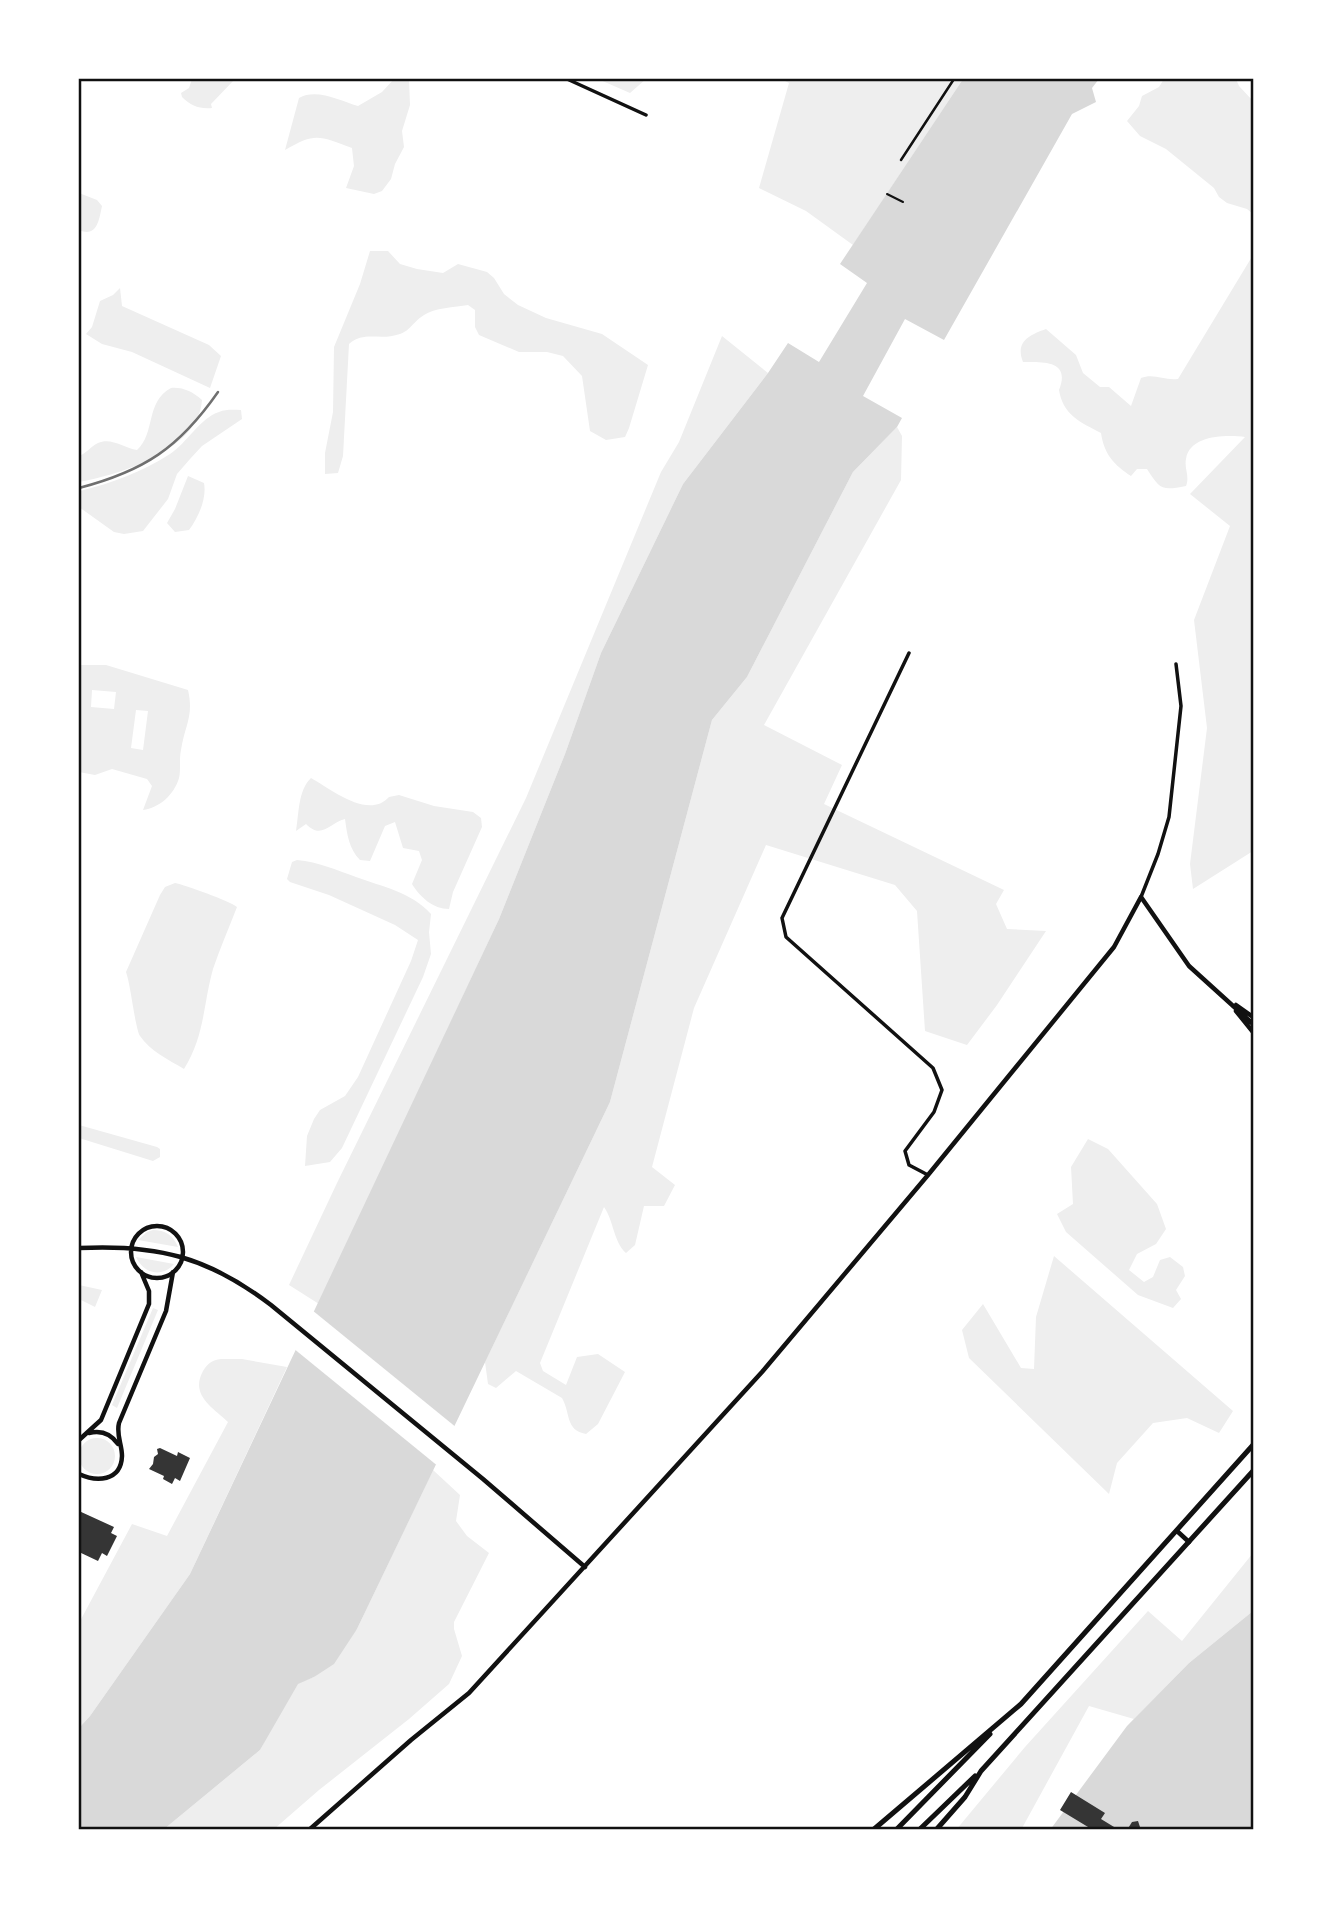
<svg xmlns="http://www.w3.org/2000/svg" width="1332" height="1909" font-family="Manrope,sans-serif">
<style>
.green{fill:#eee;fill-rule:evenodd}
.water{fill:#d9d9d9}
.pier{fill:#fff}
.building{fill:#353535}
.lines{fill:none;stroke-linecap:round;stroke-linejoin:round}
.path{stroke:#111;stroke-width:2}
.pedestrian{stroke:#111;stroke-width:2.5}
.minor{stroke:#111;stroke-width:3.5}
.tertiary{stroke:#111;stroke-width:4.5}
.secondary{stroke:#111;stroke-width:5}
.rail{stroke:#707070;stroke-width:2.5}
.neatline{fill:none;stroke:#111;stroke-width:2.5}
</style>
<rect width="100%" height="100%" fill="#fff"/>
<path class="green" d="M192,79H235L211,104L212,108C199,109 191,106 182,97L181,93L189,88Z
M394,79H409L410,105L402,131L404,147L395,164L391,179L382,191L374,194L346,188L354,166L352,148C319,136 316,132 285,150L299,98C317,88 340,101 358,106L382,92Z
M598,79H646L630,93Z
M781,79H963L853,245L806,211L759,188L789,83Z
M1164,79H1236L1239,86L1253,101V214L1247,209L1227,203L1219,197L1214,188L1166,149L1140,136L1127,121L1139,106L1142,96L1159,87Z
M79,193L97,200L102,206C99,220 97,238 79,230Z
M370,251H388L400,264L417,269L443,273L458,264L487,272L494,278L504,294L518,305L546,318L602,334L648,365L629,428L625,437L606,440L590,431L582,376L563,356L547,352H519L479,335L475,327V310L468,305C455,307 434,308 424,315C410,324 411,333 392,336C376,339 363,332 349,344L343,456L338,473L325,474V453L333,412L334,347L360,284Z
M1253,255V851L1193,889L1190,864L1207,728L1194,620L1230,526L1190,494L1245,437C1228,435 1190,434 1186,459C1184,469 1190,476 1186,486C1161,491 1160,489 1147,469H1137L1131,476C1114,465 1104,454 1101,433C1080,422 1063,415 1059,390C1071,360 1043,362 1023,362C1015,342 1029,335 1046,329L1076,355L1083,373L1100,387H1109L1131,406L1141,378C1154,373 1165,381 1178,379Z
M120,288L122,306L209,345L221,356L210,388L132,352L102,344L86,334L92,327L100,301L113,295Z
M722,336L768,373L683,484L601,653L565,754L499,919L319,1304L289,1285L337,1183L526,798L661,472L679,442Z
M171,388C183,387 193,392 202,400C199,450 119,475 79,482V456C87,453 90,447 98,443C111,437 124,448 137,450C156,433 145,402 171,388Z
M241,410L242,419L202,446L190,459L177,474L168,499L143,531L124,534L114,532L79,507L80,491C112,483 142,472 170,454C187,443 200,418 219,412C226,409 234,410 241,410Z
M897,427L902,436L901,480L764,725L842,765L824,804L1004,890L996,904L1007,929L1046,931L997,1005L967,1045L925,1031L917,911L895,885L766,845L694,1008L652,1167L675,1185L664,1206H644L635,1245L626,1253C613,1241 614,1221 604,1207L540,1363L543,1371L566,1385L577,1357L598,1354L625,1372L598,1424L586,1434C565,1430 571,1414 562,1398L516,1371L496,1388L488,1384L485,1362L610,1102L712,720L747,677L853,472Z
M188,476L204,483C207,499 198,518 189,530L175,532L167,523L175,509Z
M79,665H106L188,690C194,716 185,725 181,750C179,759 181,770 179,778C174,795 159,808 143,810L152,786L147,779L112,769L95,775L79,772ZM92,690L116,692L114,709L91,707ZM136,710L148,711L143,750L131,748Z
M311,778C331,789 368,820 389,797L399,795L434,806L473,812L481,818L482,827L453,892L449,909C433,909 420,897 412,884L422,860L419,851L403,848L395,822L385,826L370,861L360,860C349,849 347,834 345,819C329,823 322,840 306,824L296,831C299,814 298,790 311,778Z
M297,860C319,862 336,870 356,877C383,887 411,892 431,914L429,932L431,954L423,977L342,1148L330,1162L305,1166L307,1136L314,1119L320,1110L345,1096L358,1077L411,961L418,940L395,925L329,895L290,882L287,879L292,862Z
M175,883C185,885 230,901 237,907C229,928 220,948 213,969C203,1005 205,1035 184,1069C169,1060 150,1051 140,1036C135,1028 131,986 126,972L160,895L165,887Z
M79,1125L157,1147L160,1149V1157L153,1161L79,1138Z
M1088,1139L1108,1149L1157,1204L1166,1229L1156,1244L1137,1254L1129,1270L1144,1282L1153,1277L1160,1260L1170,1257L1183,1267L1185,1276L1176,1290L1181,1299L1173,1308L1138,1295L1066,1232L1057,1214L1073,1204L1071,1167Z
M153,1230C165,1230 173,1235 178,1247L138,1240L147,1232Z
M1054,1256L1233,1411L1219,1433L1187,1418L1153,1423L1117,1463L1109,1494L969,1358L962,1330L983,1304L1021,1368L1034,1369L1036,1317Z
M136,1257L174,1264C162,1278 144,1274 136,1257Z
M79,1285L102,1290L95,1307L79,1299Z
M153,1308L158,1310L117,1408L112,1405Z
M221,1359H242L287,1367L190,1574L90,1716L79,1728V1623L132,1524L167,1536L228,1422C212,1407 190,1395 203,1371C208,1363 212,1360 221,1359Z
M79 1456a18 18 0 1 1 36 0a18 18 0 1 1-36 0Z
M433,1470L460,1495L456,1521L467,1536L489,1553L454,1622V1629L462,1656L449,1684L409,1719L319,1790L273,1830H163L260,1750L290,1693L298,1683L314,1677L357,1629Z
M1253,1553V1611L1189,1663L1134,1719L1089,1706L1021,1830H956L1025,1747L1148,1611L1182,1641Z"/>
<path class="water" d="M963,79H1099L1092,88L1096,102L1072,114L944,340L905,319L863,396L902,418L897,427L853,472L747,677L712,720L610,1102L357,1629L334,1664L314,1677L298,1684L260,1750L163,1830H79V1728L90,1716L190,1574L499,919L565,754L601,653L683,484L768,373L788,343L819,362L867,283L840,264Z
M1253,1611V1830H1050L1127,1726L1189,1663Z"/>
<path class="pier" d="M312,1310L457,1428L439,1467L293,1348Z"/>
<path class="building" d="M160,1448L177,1456L178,1452L190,1458L180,1481L175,1478L172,1484L163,1479L164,1476L149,1469L153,1464L154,1457L158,1454L157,1449Z
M79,1511L114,1527L111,1533L117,1536L107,1556L102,1553L98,1561L79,1552Z
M1071,1792L1105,1813L1101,1819L1119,1830H1093L1060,1810Z
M1138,1821L1140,1827L1138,1830H1127L1132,1822Z"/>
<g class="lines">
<path class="path" d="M887,194L903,202"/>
<path class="pedestrian" d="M901,160L954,79"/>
<path class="minor" d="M567,79L646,115
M909,653L782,918L786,937L933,1068L942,1090L934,1112L905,1151L909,1165L928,1175
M1141,897L1158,854L1169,817L1181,706L1176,664"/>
<path class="tertiary" d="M1236,1005L1253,1017
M1236,1011L1253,1032
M131 1252a26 26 0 1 1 52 0a26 26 0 1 1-52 0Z
M79,1248C157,1244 208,1257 271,1305L483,1479L585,1567
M89,1433C101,1430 111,1434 118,1444
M79,1440L101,1420L149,1304V1291L141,1272
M79,1474C96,1482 121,1482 122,1456C122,1444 116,1435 119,1423L166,1311L173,1272
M1177,1531L1189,1542
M309,1830L411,1740L469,1693L762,1372L928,1175L1114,947L1141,897L1189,966L1253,1024"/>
<path class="secondary" d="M873,1830L1021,1704L1253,1445
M896,1830L990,1734
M919,1830L975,1776
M936,1830L965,1797L981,1771L1253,1471"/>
<path class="rail" d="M79,488C144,471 179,448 218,392"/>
</g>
<rect width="1332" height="1909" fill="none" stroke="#ffffff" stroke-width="161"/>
<rect x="80" y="80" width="1172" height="1748" class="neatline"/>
</svg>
